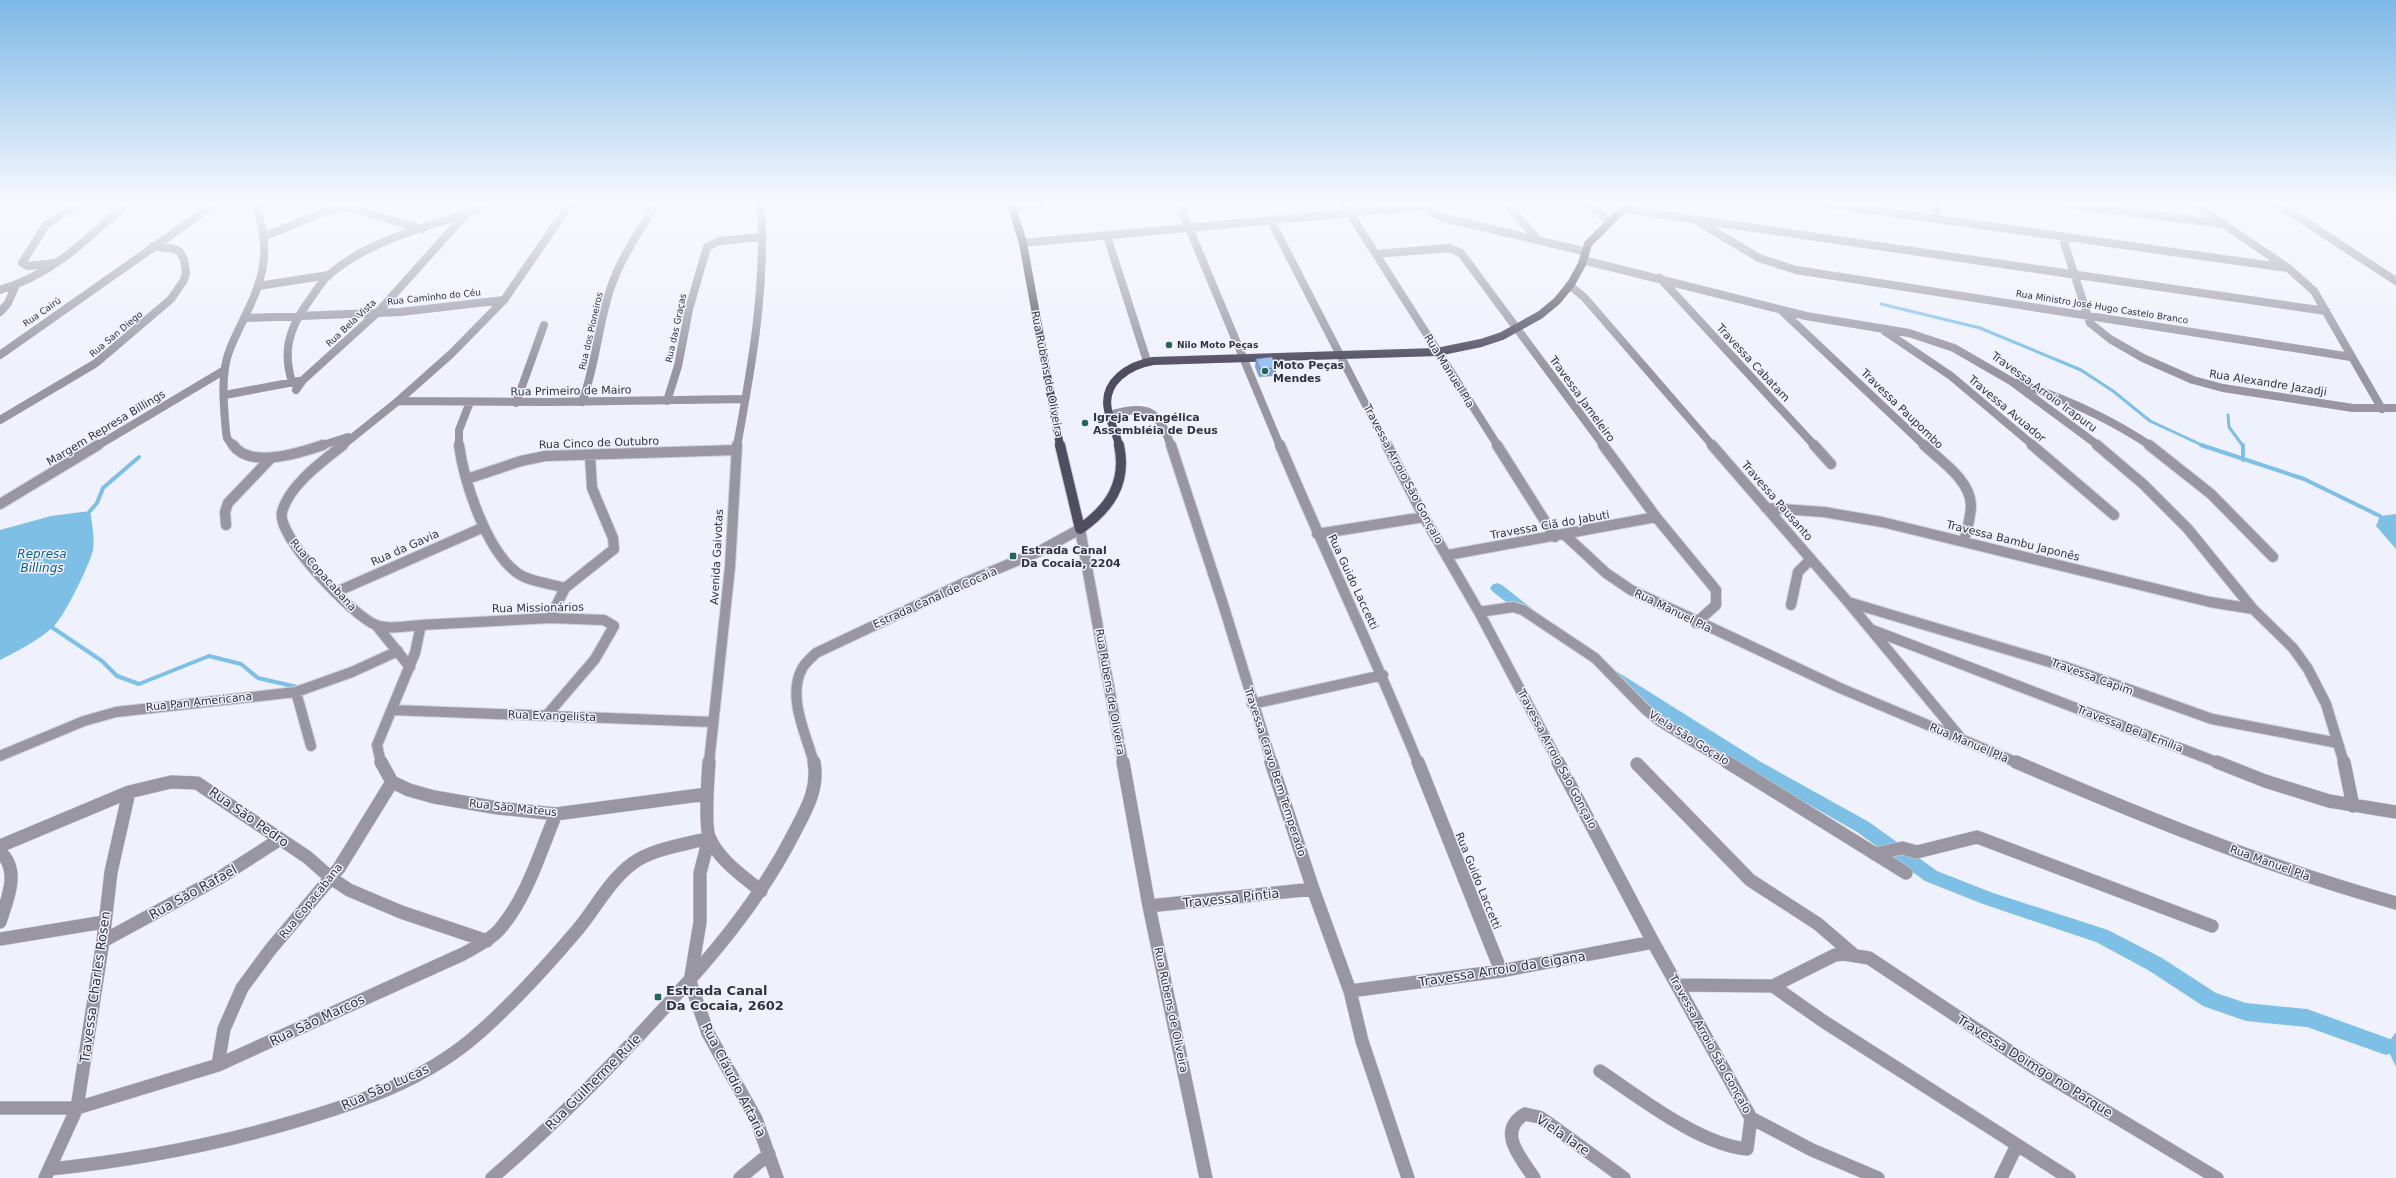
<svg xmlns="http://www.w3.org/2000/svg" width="2396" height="1178" font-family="'DejaVu Sans',sans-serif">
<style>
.water{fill:#7dbfe5}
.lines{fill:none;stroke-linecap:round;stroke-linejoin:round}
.stream-far1{stroke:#7dbfe5;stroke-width:3}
.stream{stroke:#7dbfe5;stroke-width:4}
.canal{fill:#7dbfe5;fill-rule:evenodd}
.minor-far2-casing{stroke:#cdcfda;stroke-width:8}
.minor-far1-casing{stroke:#cdcfda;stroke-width:12}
.minor-casing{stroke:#cdcfda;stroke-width:14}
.major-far1-casing{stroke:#cdcfda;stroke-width:8}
.major-casing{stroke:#cdcfda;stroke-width:12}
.minor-far2{stroke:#9996a2;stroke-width:8}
.minor-far1{stroke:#9996a2;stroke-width:10}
.minor{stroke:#9996a2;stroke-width:13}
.major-far1{stroke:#514d60;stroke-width:8}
.major{stroke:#514d60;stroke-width:10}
.wall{fill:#82a4d2}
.building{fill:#97bff4;stroke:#6a86ab}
.poi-dot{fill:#236657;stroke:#eff1fc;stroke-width:1.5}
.labels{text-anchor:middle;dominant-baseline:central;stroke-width:3;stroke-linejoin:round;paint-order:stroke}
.far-street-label{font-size:9px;fill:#32343f;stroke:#eff1fc}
.far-poi-label{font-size:9px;font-weight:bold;fill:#32343f;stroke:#eff1fc;text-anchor:start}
.street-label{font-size:11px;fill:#32343f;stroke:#eff1fc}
.poi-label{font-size:11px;font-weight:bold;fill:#32343f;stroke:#eff1fc;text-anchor:start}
.water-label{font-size:12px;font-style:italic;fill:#0e5f84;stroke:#eff1fc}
.near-street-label{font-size:13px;fill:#32343f;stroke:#eff1fc}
.near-poi-label{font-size:13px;font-weight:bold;fill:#32343f;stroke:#eff1fc;text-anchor:start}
</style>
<rect width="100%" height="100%" fill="#eff1fc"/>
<path class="water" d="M90,511C92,523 95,538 93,550C90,564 63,620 52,628C37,641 18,651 0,660V530L51,516Z
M2396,514V549L2376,526L2380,516Z
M2396,1032V1067L2386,1046Z"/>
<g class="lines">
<path class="stream-far1" d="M1881,304L1980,328L2081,370L2113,391L2150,421L2204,446
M2228,415L2229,427L2243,446"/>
<path class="stream" d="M2201,445L2304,479L2380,516
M2243,445V460
M90,511L97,503L103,488L139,457
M53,628L102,661L117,676L139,684L209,656L241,664L258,678L297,687"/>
<path class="canal" d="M1497,583L1502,585L1535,611L1537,614L1535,617H1525L1492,591L1490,588L1492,585Z
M1616,671L1761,762L1869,822L1937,871L1993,893L2108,930L2162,958L2216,993L2246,1003L2307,1009L2393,1040L2396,1046L2393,1052L2386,1055L2307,1027L2246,1021L2203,1006L2148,970L2096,942L1983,904L1925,881L1857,832L1749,770L1662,716L1611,680L1608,676L1611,672Z"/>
<defs>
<path id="minor-far2" d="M1179,204L1280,446
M1344,204L1498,446
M1424,204L1433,213L1444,218L1583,251
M1507,204L1538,240
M1589,204L1609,222
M1829,204L2288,268
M1935,204L1938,219
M2066,204L2223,224
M2194,204L2288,268L2314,291L2382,409
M2278,204L2396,281
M341,205L422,229
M1012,206L1040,204
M1623,209L2326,311
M1271,221L1387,446
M1699,222L1759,258L1796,270L2351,357
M265,236L344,204
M1107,236L1147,361
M2062,236L2090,323L2110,339L2143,358L2193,380L2223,388L2353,408H2396
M1023,243L1426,206
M1376,254L1449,248L1461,253L1604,446
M1583,260L1806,316L1909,333L1954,348L2011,381L2099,446
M56,263L28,266L22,263L46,225L79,204
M1660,278L1815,446
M1569,285L1584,297L1713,446
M258,286L329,275
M0,290C52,275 87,239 126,204
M1781,310L1925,446
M0,312L8,303L15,287
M245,318L400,312L504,300
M1883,330L1951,376L2034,446
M0,355L215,204
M292,382C283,352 288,331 306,305C314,295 320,282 330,274C367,242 421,228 466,214
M2017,383C2065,398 2109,418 2151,446
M296,390L303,380L378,312L466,214L487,204
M225,395L299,381
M398,401L549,402L745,399
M667,401L678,366L689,309L707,247L719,241L763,237
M582,402C596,365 598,324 611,287C621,257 640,231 656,204
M516,403L544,325
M1109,415C1147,405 1158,408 1171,446
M0,420L96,363L171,299L184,280L186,273L184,260L180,252L175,249L153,246
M97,446L223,371
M233,446L227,438L226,432C224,408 221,381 227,358C231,343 239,330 245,316C266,275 270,248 256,204
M320,446L348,437
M342,446L398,401L451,354L504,300L570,204
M459,446V430L470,402
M737,446C752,365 766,288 761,204"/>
<path id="minor-far1" d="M233,445C250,469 300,453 323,445
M343,445C323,461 289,485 282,512C276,536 353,616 376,625C389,630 407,626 421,625L415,653L377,745L381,763
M459,445C464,482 486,549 516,572C529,582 549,583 565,588
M1171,445L1223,604L1272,763
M1280,445C1325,552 1375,656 1418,763
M1387,445L1424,517L1479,612L1559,763
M1497,445L1555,537
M1603,445L1656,517L1716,590V605L1696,623
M1712,445L1848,602L1960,737
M1814,445L1831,464
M1924,445C1941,461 1970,480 1971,505C1971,517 1967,529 1964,541
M2032,445L2114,515
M2097,445L2143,484L2188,529L2253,609L2293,648L2308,669L2326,704L2344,763
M2149,445L2211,494L2273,557
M467,479L521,461L545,456L736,450
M0,504L98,445
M1766,508L1824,512L1882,522L2210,602L2253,609
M226,525L225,512L228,503L271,458
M1317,534L1424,517
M1565,535L1606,573L1631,590L1840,688L2018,763
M1448,555L1656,517
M336,592L484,527
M1848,602L2063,666L2212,719L2338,743
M1791,605L1798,572L1811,559
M1479,612L1513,607L1523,610L1595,658L1645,709L1661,722L1728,763
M550,618L565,588L614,549L613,538L592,488L590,455
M376,625L410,667
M421,625L550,618L604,620L614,626L595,659L547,715
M1870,629L2219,763
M296,692L311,746
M1252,704L1383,675
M392,710L712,722
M0,756L84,721L116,712L296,692L352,672L398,651
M709,763L730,567L737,445
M814,763C806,734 786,695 803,667C806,662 812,657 816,653L966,582L1038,552L1080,529L1123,763"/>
<path id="minor" d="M381,762L392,782
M709,762C708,777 704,828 710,839C720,861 743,876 761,891
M1123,762L1149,906L1206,1178
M1271,762L1313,889L1350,991L1362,1041L1408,1178
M1418,762L1501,971
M1558,762L1653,942L1751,1118L1747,1149C1700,1145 1639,1097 1600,1071
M1727,762L1906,873
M2016,762C2140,815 2266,867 2396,903
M2217,762L2265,781L2329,801L2396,812
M2344,762L2353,806
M1637,764L1750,880L1818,924L1854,955
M392,782L409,790L434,797L498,808L556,814L707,794
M709,838L700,873V922L690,982L708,1033L756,1119L777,1178
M0,846L129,792L171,782L197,783L307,857L331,878L349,890L401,912L487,941
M0,852C21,870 7,900 0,922
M1875,854L1902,848L1917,852L1977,837L2212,926
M1149,906L1313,889
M0,939L104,922
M103,941L221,877L280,839
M1678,985L1773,986L1835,955L1844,954L1869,958L2041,1072L2217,1178
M1773,986L1823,1021L2069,1178
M1350,991L1501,971L1653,942
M218,1065L224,1029L242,988L270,950L339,868L392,782
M0,1108H77L218,1065L463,954C475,947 489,941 499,930C527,898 540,852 556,814
M1751,1118L1812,1150L1878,1178
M50,1169C136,1160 220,1144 303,1119C363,1101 423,1080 472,1039C511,1006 546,967 579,928C596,907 610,880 633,863C654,848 684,845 709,838
M45,1178L77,1108L103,941L111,872L129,792
M492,1178C550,1128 604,1074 656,1017C708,961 759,902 794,833C806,810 819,789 814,762
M740,1178L769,1154
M1534,1178C1521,1158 1496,1131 1525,1114L1539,1117L1547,1122L1624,1178
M2001,1178L2017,1145"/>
<path id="major-far1" d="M1011,204L1023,243L1060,446
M1119,446C1117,434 1110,423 1108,410C1102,382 1129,365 1153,361L1437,352L1481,343L1502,336L1540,315L1557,301L1571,284L1582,264L1588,244L1628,204"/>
<path id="major" d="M1060,445L1080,529C1110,508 1127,483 1119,445"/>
</defs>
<use href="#minor-far2" class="minor-far2-casing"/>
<use href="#minor-far1" class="minor-far1-casing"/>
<use href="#minor" class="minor-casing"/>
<use href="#major-far1" class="major-far1-casing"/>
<use href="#major" class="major-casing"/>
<use href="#minor-far2" class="minor-far2"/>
<use href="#minor-far1" class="minor-far1"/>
<use href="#minor" class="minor"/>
<use href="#major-far1" class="major-far1"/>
<use href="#major" class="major"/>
</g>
<path class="wall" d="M1256,359L1276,368V376L1259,377L1255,367Z"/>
<path class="building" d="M1272,357L1276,368L1260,369L1256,359Z"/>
<linearGradient id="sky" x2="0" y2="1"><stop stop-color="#7db8e7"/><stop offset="0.55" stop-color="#f8f9fe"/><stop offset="1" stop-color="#f8f9fe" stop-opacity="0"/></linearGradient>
<rect width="2396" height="369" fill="url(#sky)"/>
<g class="poi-dot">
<circle cx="1169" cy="345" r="4"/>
<circle cx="1265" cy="371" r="4"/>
<circle cx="1085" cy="423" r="4"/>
<rect x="1009" y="552" width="8" height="8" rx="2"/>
<rect x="654" y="993" width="8" height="8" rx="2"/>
</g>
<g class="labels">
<g class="far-street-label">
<text transform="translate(434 297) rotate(-6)">Rua Caminho do Céu</text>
<text transform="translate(2102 307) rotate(9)">Rua Ministro José Hugo Castelo Branco</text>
<text transform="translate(42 312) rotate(-35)">Rua Cairú</text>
<text transform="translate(351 323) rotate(-43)">Rua Bela Vista</text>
<text transform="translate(676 328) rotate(-78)">Rua das Graças</text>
<text transform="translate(591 331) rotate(-77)">Rua dos Pioneiros</text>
<text transform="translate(116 334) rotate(-40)">Rua San Diego</text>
</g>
<g class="far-poi-label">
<text x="1177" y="345">Nilo Moto Peças</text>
</g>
<g class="street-label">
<text transform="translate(1753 363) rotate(47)">Travessa Cabatam</text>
<text transform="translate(1449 371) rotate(58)">Rua Manuel Pla</text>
<text transform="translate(1047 374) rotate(79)">Rua Rubens de Oliveira</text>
<text transform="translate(2268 383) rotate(9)">Rua Alexandre Jazadji</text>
<text transform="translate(571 391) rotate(-1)">Rua Primeiro de Mairo</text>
<text transform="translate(2044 392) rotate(36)">Travessa Arroio Irapuru</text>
<text transform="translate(1582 399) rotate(54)">Travessa Jameleiro</text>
<text transform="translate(1902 409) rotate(44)">Travessa Paupombo</text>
<text transform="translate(2007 409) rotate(40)">Travessa Avuador</text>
<text transform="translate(106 428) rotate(-31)">Margem Represa Billings</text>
<text transform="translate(599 443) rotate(-2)">Rua Cinco de Outubro</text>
<text transform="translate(1403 474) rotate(62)">Travessa Arroio São Gonçalo</text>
<text transform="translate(1777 501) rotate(49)">Travessa Pausanto</text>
<text transform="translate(1550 525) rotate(-10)">Travessa Ciã do Jabuti</text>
<text transform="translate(2013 541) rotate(14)">Travessa Bambu Japonês</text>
<text transform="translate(405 548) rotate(-24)">Rua da Gavia</text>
<text transform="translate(717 557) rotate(-87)">Avenida Gaivotas</text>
<text transform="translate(323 575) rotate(48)">Rua Copacabana</text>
<text transform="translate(1353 582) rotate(65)">Rua Guido Laccetti</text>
<text transform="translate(935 598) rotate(-24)">Estrada Canal de Cocaia</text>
<text transform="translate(538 608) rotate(-1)">Rua Missionários</text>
<text transform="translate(1673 611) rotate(26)">Rua Manuel Pla</text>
<text transform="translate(2092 677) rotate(20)">Travessa Capim</text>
<text transform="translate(1110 692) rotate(80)">Rua Rubens de Oliveira</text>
<text transform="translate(199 702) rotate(-6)">Rua Pan Americana</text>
<text transform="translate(552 716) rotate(2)">Rua Evangelista</text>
<text transform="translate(2130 729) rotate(21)">Travessa Bela Emília</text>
<text transform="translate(1689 738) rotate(32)">Viela São Goçalo</text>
<text transform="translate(1969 743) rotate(23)">Rua Manuel Pla</text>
<text transform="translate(1557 759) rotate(62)">Travessa Arroio São Gonçalo</text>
<text transform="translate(1275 772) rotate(72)">Travessa Cravo Bem Temperado</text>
<text transform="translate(513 808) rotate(6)">Rua São Mateus</text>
<text transform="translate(2270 863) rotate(20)">Rua Manuel Pla</text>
<text transform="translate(1478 881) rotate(68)">Rua Guido Laccetti</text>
<text transform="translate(311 901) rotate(-51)">Rua Copacabana</text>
<text transform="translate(1171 1010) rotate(78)">Rua Rubens de Oliveira</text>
<text transform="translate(1710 1044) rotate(61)">Travessa Arroio São Gonçalo</text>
</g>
<g class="poi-label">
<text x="1273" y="365">Moto Peças<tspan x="1273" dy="13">Mendes</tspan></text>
<text x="1093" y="417">Igreja Evangélica<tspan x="1093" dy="13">Assembléia de Deus</tspan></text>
<text x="1021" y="550">Estrada Canal<tspan x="1021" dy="13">Da Cocaia, 2204</tspan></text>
</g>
<g class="water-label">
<text x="42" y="554">Represa<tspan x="42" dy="14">Billings</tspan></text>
</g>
<g class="near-street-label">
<text transform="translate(249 817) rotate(35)">Rua São Pedro</text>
<text transform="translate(193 892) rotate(-29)">Rua São Rafael</text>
<text transform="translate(1231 898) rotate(-6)">Travessa Píntia</text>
<text transform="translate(1502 969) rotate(-9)">Travessa Arroio da Cigana</text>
<text transform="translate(95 987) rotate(-82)">Travessa Charles Rosen</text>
<text transform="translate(317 1020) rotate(-25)">Rua São Marcos</text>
<text transform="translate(2035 1066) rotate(32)">Travessa Doimgo no Parque</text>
<text transform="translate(734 1080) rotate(63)">Rua Cláudio Artaria</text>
<text transform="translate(593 1082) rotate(-45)">Rua Guilherme Rule</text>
<text transform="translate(385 1087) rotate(-24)">Rua São Lucas</text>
<text transform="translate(1563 1135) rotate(34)">Viela Iare</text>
</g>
<g class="near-poi-label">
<text x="666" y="990">Estrada Canal<tspan x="666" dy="15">Da Cocaia, 2602</tspan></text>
</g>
</g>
</svg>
